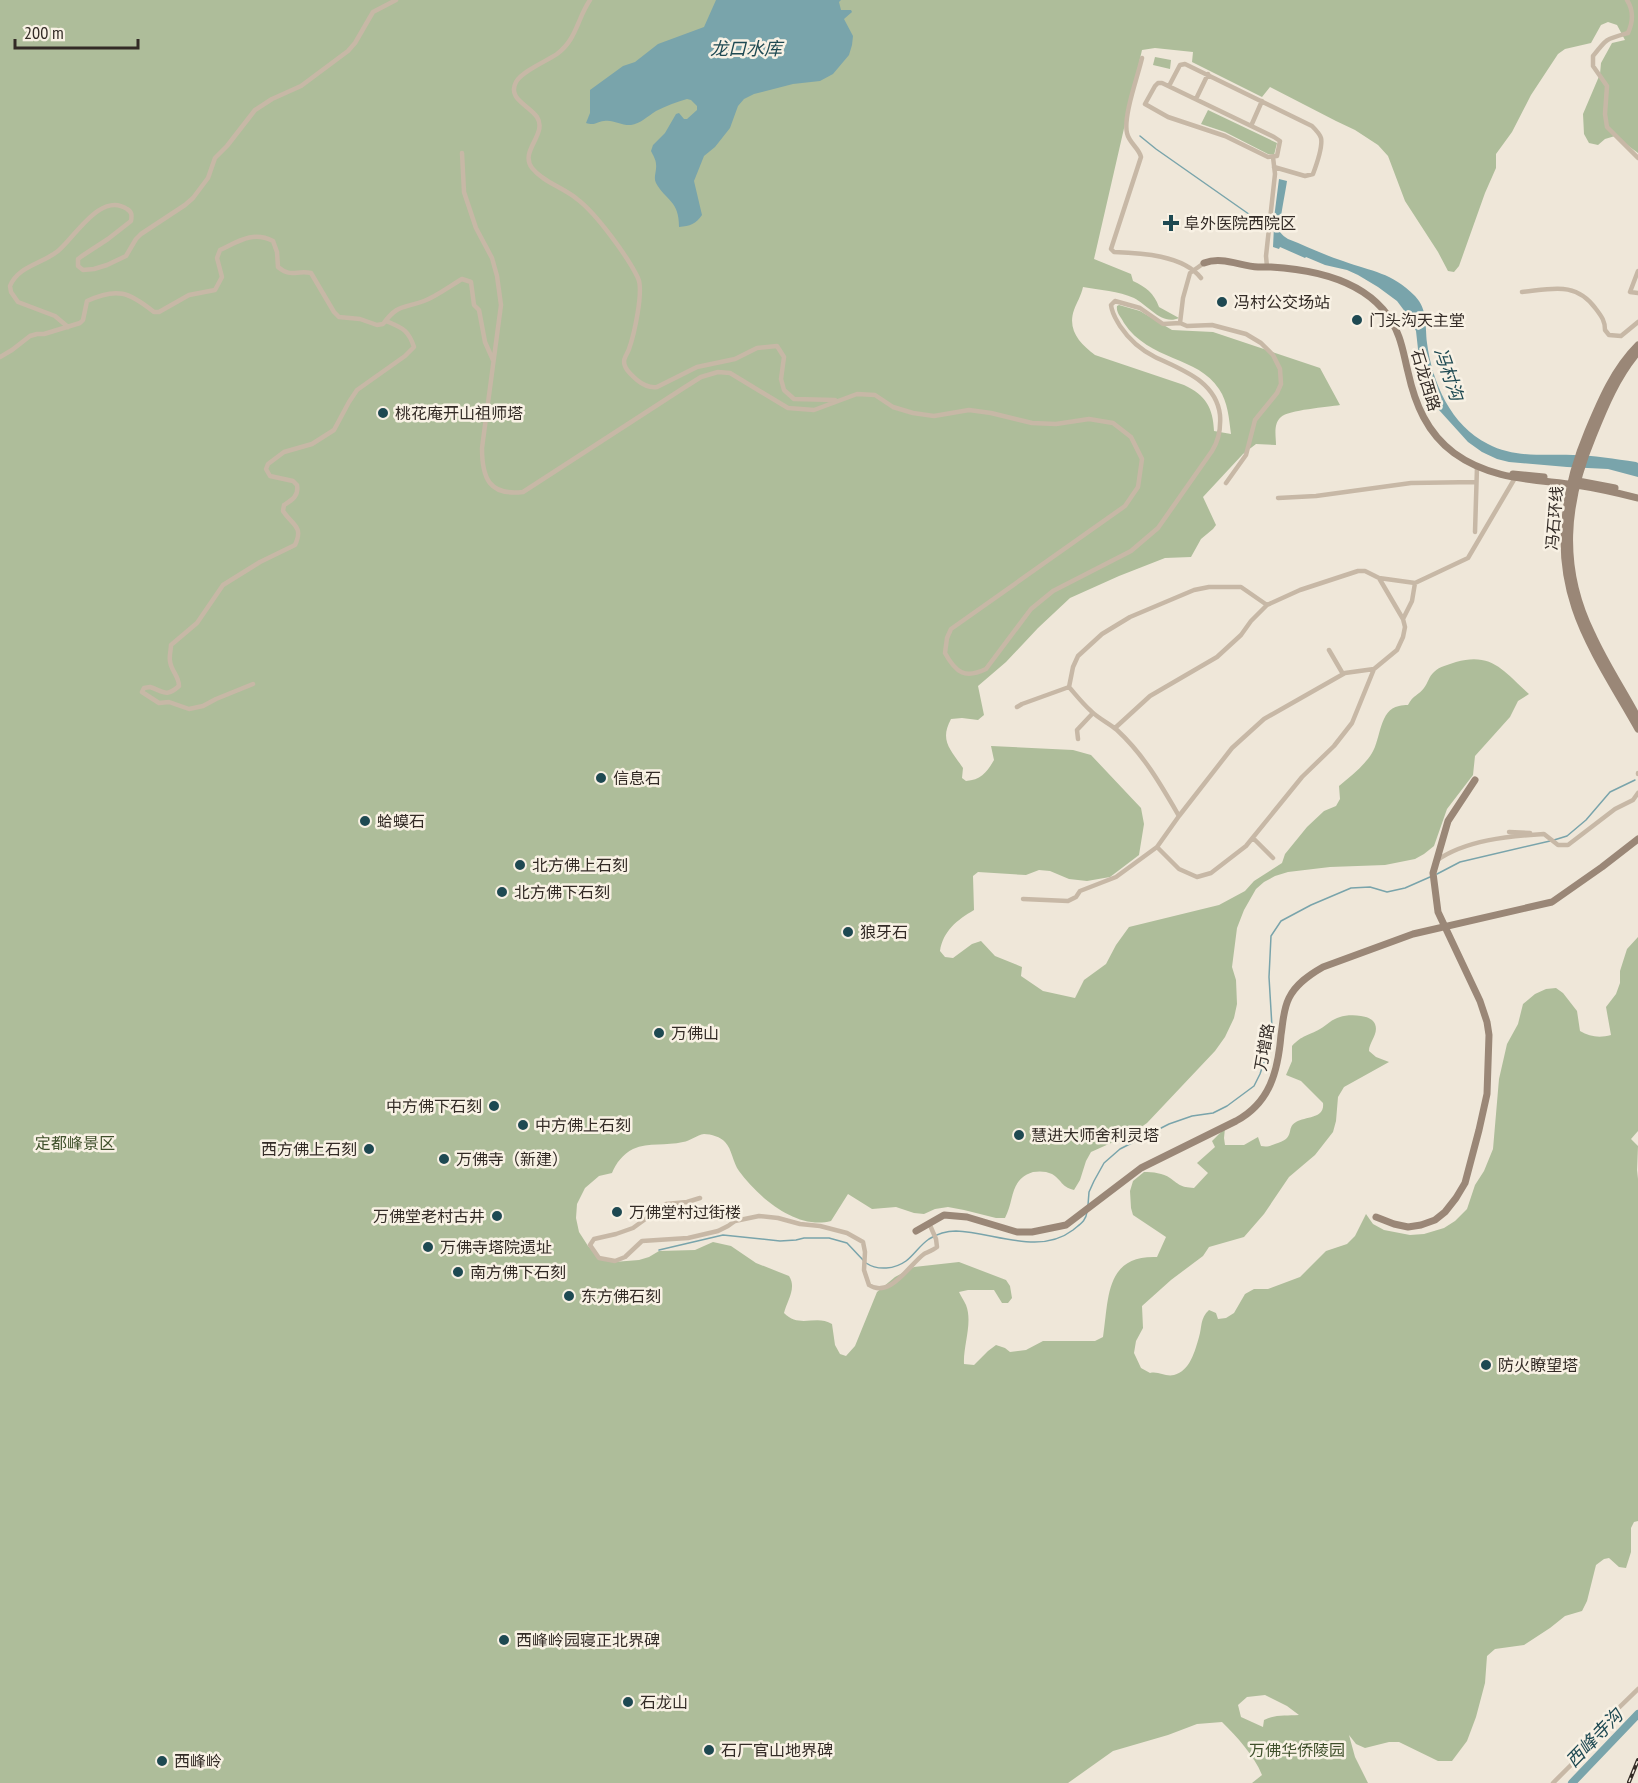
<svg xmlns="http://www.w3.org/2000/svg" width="1638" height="1783" font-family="'PT Sans Narrow','Noto Sans SC',sans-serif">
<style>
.green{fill:#aebd9a;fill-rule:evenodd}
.water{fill:#79a4ab}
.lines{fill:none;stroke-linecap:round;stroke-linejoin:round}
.stream{stroke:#79a4ab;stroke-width:1.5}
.river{stroke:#79a4ab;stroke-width:8}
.street{stroke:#c7b8a6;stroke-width:4.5}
.secondary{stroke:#9a8777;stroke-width:7}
.rail-casing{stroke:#332b26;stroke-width:4}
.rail{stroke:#f8f1e4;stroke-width:1.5;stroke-dasharray:4.5;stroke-linecap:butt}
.poi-dot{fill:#1e4952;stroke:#f8f1e4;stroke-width:2}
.labels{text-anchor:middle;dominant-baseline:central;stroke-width:5;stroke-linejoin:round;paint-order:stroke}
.poi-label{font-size:16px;fill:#332b26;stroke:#f8f1e4;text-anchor:start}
.street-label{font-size:16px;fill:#332b26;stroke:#f8f1e4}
.park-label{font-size:16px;fill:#3f502b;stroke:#f8f1e4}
.water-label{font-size:18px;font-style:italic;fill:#1e4952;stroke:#f8f1e4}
</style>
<rect width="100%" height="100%" fill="#efe7d9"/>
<path class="green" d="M0,0H1638V153L1615,136L1605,139L1598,145L1589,143L1584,134L1583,114L1600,74L1601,63L1612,43L1625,40L1617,25L1608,22L1601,25L1591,43L1565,49L1558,54L1531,95L1512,132L1496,154V168L1485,193L1459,266L1454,272L1448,271L1438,252L1405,201L1388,156L1378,145L1355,130L1336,121L1270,87L1262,97L1192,62L1193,52L1155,48L1142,50L1094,259L1131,274L1133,281C1146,287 1154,293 1159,307L1179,318C1162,326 1148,305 1134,298C1119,291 1099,290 1083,287C1081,296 1077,302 1074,310C1067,330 1080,344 1095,355L1184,385C1206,395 1213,408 1214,431L1231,434C1229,419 1228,402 1219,389C1198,356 1149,361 1124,323C1121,317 1116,313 1117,306L1119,305L1140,311L1172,330L1213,332L1320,368L1340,405C1328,407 1288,410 1281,417C1273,424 1276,436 1276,445L1256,444L1243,454L1203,497L1216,525L1213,529L1201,539L1191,557L1165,558L1119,576L1070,598L1038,628L1006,662L978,686L984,715L978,720L962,718L951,719C939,741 951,750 963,768L962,778L966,781C981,780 987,772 994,760L991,746L1073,750L1091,755L1141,808L1144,824L1139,855L1110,877L1087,881L1069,879L1050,871L1039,870L1026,875L978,872L973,876L974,910C957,920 943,931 940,951L945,957L953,958L972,944L981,941L995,956L1022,967L1021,976L1043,991L1075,998L1084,980L1106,964L1116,945L1129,927L1219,905L1245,891L1254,881L1282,863L1285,854L1307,827L1324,811L1336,806L1340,799L1339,786C1351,776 1364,766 1372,753C1381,739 1379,710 1399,706C1402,705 1405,705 1408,705C1413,695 1419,695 1424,688C1428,683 1429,676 1434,672C1440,666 1448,665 1456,662C1493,652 1504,672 1529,694L1518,701L1510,717L1475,756L1473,775L1447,809L1434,846L1424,854L1415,859L1385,865L1330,867L1288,872L1275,876L1264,882L1256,889L1244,910L1237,928L1232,967L1236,980L1237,1004L1234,1018L1225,1037L1215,1051L1147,1123L1131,1134L1091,1152L1086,1161L1080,1180L1074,1190C1060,1186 1063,1181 1052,1174C1046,1171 1039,1171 1033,1172C1009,1180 1015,1199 1005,1218H996L964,1210L948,1207L935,1209L924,1214L914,1213L896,1207L872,1209L848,1194L831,1221C796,1230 758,1197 739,1171C733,1163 732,1149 725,1142C721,1137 711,1134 704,1134C697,1135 690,1141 683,1142C666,1146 649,1142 633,1149C623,1154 616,1163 612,1173L599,1176L585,1188L577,1204L576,1218L579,1232L588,1246L600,1259L614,1262L639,1260L649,1257L659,1251L695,1250L713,1242L731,1246L756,1263L789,1276C797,1288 787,1301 784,1313C800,1329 816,1314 832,1324L835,1345L840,1354L846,1356L855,1346L877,1292L895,1277L914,1267L959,1262L1006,1280L1010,1286L1012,1298L1008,1303H1002L994,1290H968L959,1292C961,1296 964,1301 966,1305C973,1323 963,1345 964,1364L974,1365L988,1351L996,1345L1005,1348L1010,1352L1026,1350L1043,1341H1095L1103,1337C1109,1298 1105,1255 1157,1257L1166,1237L1133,1215L1131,1208L1130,1191L1133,1181L1144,1172C1153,1172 1163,1173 1170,1178C1180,1185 1180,1187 1194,1188L1208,1173L1197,1163L1215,1147L1212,1141L1225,1128L1224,1138L1225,1145H1244L1258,1137L1261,1146C1267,1147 1270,1146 1275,1144C1297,1138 1285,1128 1296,1122C1306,1116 1325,1119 1323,1103L1301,1081L1286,1075L1292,1061V1046C1302,1035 1308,1036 1320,1029C1327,1025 1332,1019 1340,1017C1348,1014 1371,1014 1375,1024C1379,1034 1369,1042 1369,1051L1376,1057L1389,1062L1344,1087L1338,1097L1336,1121L1333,1132L1315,1155L1289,1177L1264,1214L1244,1237L1209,1247L1203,1256L1171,1280L1142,1306L1143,1328L1136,1341L1134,1353L1141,1368L1150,1373C1159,1371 1165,1377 1174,1375C1190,1371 1195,1351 1199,1337C1202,1327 1200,1318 1209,1310L1216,1313L1218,1319L1226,1318L1234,1313L1245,1294L1254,1289H1268L1300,1277L1326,1251L1347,1244L1355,1236L1366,1214L1373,1224L1384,1230L1410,1235L1424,1234L1444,1228L1455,1221L1467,1209L1475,1185L1484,1171L1493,1149L1499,1079L1507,1044L1518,1024L1523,1004L1535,994L1546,989L1556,988L1563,993L1577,1011L1580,1031C1590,1037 1600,1038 1611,1035L1606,1007L1616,994L1620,983V971L1627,949L1638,937V1131L1631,1139L1638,1146L1637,1170L1638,1179V1521L1634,1522L1631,1528V1552L1626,1568L1619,1567L1609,1558L1604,1559L1596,1565L1587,1601L1582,1611L1565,1616L1550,1628L1524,1645L1495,1649L1487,1656L1485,1683L1476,1717L1467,1741L1452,1761H1438L1399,1742H1389L1365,1748L1356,1744L1349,1735L1355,1757L1368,1783H1252L1262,1775C1254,1755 1237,1737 1222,1722L1197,1724L1168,1735L1113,1751L1068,1783H0ZM1265,1695L1287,1706L1299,1715C1286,1716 1276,1714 1264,1720L1263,1727L1241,1717L1238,1705L1247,1697Z
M1155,57L1171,60L1170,69L1153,65Z
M1208,110L1277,143L1274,155L1268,154L1225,132L1201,124Z"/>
<path class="water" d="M716,0H841L839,2L841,10H851L852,12L844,19L853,36L852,45L849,55L833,74L820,81L793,84L754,94L744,99L738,106L730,128L715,147L704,156L694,181L702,215C696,224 690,226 679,227C679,200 666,201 656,183C653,177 657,171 656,164C656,160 653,155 651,151L653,145L665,133L676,114L679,113L684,119H687L697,110V106L691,100L687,99C676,102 666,106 656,111C648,116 640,124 631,125C622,126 613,119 604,121C596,122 595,126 586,123L590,113V90L623,66L635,62L658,44L704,27Z
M1279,179L1287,181C1286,189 1278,228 1280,232C1282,235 1285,237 1288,239C1306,246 1324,255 1343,261C1373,272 1391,272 1415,296C1428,310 1425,326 1427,343C1432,382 1451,426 1488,444C1514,458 1544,454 1573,455C1593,455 1615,459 1636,462L1638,463V477L1608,469L1567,467L1509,462L1497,459L1482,452L1468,442L1439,410L1418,349L1416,331L1409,317L1397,301L1378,287L1358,275L1347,270L1325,265L1306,257L1305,258L1280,247L1279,249L1273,247L1274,226H1273Z"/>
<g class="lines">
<path class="stream" d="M1140,136L1156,149L1263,224L1274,226
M1554,840L1567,836L1586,820L1610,792L1635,780
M1437,874L1460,862L1550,841
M1088,1205L1089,1192L1094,1181L1104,1163L1120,1149L1169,1124L1192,1116L1213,1113L1227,1106L1254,1086L1260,1074L1266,1056L1272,1027L1269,977L1271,936L1281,921L1311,905L1351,888L1370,887L1387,892L1405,888L1430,877
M659,1250L723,1235L780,1241L796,1240L804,1238H829L847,1243L863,1260
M866,1263C878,1271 895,1269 906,1261C914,1255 920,1245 929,1239C937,1234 947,1231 956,1231C994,1232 1039,1256 1073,1230C1080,1224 1086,1221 1087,1212"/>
<path class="river" d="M1572,1783L1638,1714"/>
<path class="street" d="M590,0C577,19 577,39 557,54C547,61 522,71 516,82C507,99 529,105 537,117C548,134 519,151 532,168C543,182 564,188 577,199C596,213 628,257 638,278C644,291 634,335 629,349C627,355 622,359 625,366C627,372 633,376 637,380C643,385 649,388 657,387L697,367L735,359L757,348L777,346L784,357L781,379L784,390L794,399L835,400
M1627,0C1634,11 1633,22 1628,33C1606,39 1607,38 1593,56V66L1607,86L1605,114L1607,127L1638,158
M1142,58C1138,76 1123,116 1127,133C1129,143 1139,148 1141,157L1111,249L1114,252C1141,253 1183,255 1201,278
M1158,83H1162L1274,137L1280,141L1277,156L1268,157L1225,136L1168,117L1145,104L1155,86Z
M1169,86L1180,65L1185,64L1312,126C1315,129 1320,134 1321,138C1323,147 1316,166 1313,174L1305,176L1274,167
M1196,99L1208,74
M1251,126L1262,101
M462,153L464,192L476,228L492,258L497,276L501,305L482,448C482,478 489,496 523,492L682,389L701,377L718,372L730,373L788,408L814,410L857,394L875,395L893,407L913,413L934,416L969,410L991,413L1032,423L1056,424L1089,419L1113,423L1131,437L1142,459L1138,487L1125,506L951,629L947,638L945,653C956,673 965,679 986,669L1031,609L1053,591L1131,551L1158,528L1212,451C1219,440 1221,429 1220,415C1216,381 1182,370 1155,357C1141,350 1128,338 1120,326C1116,319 1112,314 1111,305L1115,301L1140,308L1163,324L1180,323L1183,298L1190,273L1204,263
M1267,267L1266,256L1275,174L1273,157
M1638,271L1630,292L1638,293
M1522,292C1552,289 1576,281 1596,309C1602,317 1605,321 1605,330L1609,335L1621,336L1638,322
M1180,323L1187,326L1212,325L1246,334L1261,343L1273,355L1280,369L1281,384L1277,393L1255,420L1246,455L1226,483
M68,327L55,316L18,302L11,292L10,286C18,266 42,264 58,251C75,237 101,191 127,209C132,212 132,215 131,221L108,239L82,256L78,259V266L83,270L94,269L107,265L126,256L136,239L141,234L185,205L193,198L208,178L215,158L227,146L255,110L272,99L301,86L348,51L355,43L373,12L396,0
M0,357L12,350L30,336L37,334H44L80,323L83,320L87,301C117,287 129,292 154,312H159L189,295L215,290L222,277L217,258L220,250C239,241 253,231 273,241L277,252L278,267C291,278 296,270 311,273L334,312L339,317L360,319L377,325L383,324C398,304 402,309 424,301C437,296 450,286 462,279L471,282L474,305L479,310L485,342L493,360
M1278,498L1316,496L1411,483L1476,482
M1475,532L1477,467
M1415,583L1468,558L1515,478
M1329,650L1343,674
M253,684L216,699L203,706L189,709L169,702L159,703L142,692L144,688L150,687C163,691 166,698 179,686C179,676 171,671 170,661C169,656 171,650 171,645L197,623L223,585L260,562L295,545C304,526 292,525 283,511L284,505C292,500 299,496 297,485L293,481L270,476L266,469L268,464L284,452L312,444L334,430L349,402L357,390L405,356L414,347C408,329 402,328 386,321
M1017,707L1022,704L1069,687
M1115,728L1150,696L1217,657L1241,635L1251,621L1267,605L1300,590L1358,571H1365L1379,578L1415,583L1412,601L1403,619
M1078,739L1077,730L1093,713
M1638,773V774
M1179,816C1161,785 1144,755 1117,730C1109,723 1099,719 1091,711C1083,704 1076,695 1069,687L1073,667L1078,656L1102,634L1130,617L1194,590L1209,587H1241L1267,605
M1509,832L1530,833
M1253,838L1273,858
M1157,847L1179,869L1197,877L1211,873L1246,846L1302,777L1334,746L1352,723L1374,669L1397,650L1403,637L1405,627L1403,619L1379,578
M1436,861C1465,840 1509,836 1544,834L1558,845H1568L1615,809L1633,800L1638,793
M1023,899L1068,901L1076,897L1080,891L1116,877L1157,847L1179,816L1232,748L1264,719L1345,673L1374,669
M700,1198L687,1202L666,1204L633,1228L616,1234L594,1239L590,1245L599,1258L615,1261L625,1257L642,1241L688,1238L718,1231L728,1226L735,1221L759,1216L778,1218L800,1224L820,1226L847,1233L863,1242L865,1252L864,1270L869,1285C890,1299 909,1265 924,1254C928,1252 933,1250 937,1247L936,1239L929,1223
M1553,1783L1573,1763L1580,1751L1597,1729L1638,1689"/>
<path class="secondary" d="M1204,263C1222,256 1240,266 1258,267C1262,267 1267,267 1271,267C1322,270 1380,284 1399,337C1403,348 1405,360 1408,372C1415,404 1427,433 1454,453C1491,480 1533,479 1576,485C1596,488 1618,493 1638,498
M1638,345C1614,369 1601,400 1588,431C1564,488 1555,548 1575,608C1588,648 1618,693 1638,729
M1638,352C1617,377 1605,406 1593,436C1565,503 1559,567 1592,634C1605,663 1623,690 1638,718
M1513,474L1544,477
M1573,480L1615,488
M1376,1217L1394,1224L1408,1227L1421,1225L1435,1220L1445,1212L1456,1198L1465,1183L1479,1130L1487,1094L1489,1035L1487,1022L1480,1001L1438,912L1433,873L1448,821L1475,780
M916,1231L944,1215L967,1217L1017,1232H1032L1066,1225L1141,1168L1236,1121C1270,1103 1278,1071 1281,1035C1283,1023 1283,1010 1289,998C1296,984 1309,975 1323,967L1413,934L1552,902L1602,867L1638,839"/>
<defs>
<path id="rail" d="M1629,1782L1638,1760"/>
</defs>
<use href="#rail" class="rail-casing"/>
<use href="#rail" class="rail"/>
</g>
<g class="poi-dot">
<path d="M1168 214h6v6h6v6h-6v6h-6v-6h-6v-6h6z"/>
<circle cx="1222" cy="302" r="6"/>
<circle cx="1357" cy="320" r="6"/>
<circle cx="383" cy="413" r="6"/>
<circle cx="601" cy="778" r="6"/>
<circle cx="365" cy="821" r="6"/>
<circle cx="520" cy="865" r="6"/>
<circle cx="502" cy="892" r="6"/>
<circle cx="848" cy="932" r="6"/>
<circle cx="659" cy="1033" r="6"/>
<circle cx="494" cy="1106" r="6"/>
<circle cx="523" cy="1125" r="6"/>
<circle cx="1019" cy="1135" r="6"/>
<circle cx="369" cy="1149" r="6"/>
<circle cx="444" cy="1159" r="6"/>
<circle cx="617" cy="1212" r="6"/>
<circle cx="497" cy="1216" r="6"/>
<circle cx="428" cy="1247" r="6"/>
<circle cx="458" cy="1272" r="6"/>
<circle cx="569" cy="1296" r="6"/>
<circle cx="1486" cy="1365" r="6"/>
<circle cx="504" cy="1640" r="6"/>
<circle cx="628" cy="1702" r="6"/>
<circle cx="709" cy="1750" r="6"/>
<circle cx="162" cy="1761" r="6"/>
</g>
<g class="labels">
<g class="poi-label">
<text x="1184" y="223">阜外医院西院区</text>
<text x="1234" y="302">冯村公交场站</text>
<text x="1369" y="320">门头沟天主堂</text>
<text x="395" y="413">桃花庵开山祖师塔</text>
<text x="613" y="778">信息石</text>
<text x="377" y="821">蛤蟆石</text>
<text x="532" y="865">北方佛上石刻</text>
<text x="514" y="892">北方佛下石刻</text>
<text x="860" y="932">狼牙石</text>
<text x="671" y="1033">万佛山</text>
<text x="482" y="1106" text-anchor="end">中方佛下石刻</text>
<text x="535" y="1125">中方佛上石刻</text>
<text x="1031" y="1135">慧进大师舍利灵塔</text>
<text x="357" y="1149" text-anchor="end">西方佛上石刻</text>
<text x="456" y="1159">万佛寺（新建）</text>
<text x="629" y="1212">万佛堂村过街楼</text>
<text x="485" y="1216" text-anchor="end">万佛堂老村古井</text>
<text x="440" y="1247">万佛寺塔院遗址</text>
<text x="470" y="1272">南方佛下石刻</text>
<text x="581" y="1296">东方佛石刻</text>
<text x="1498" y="1365">防火瞭望塔</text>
<text x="516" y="1640">西峰岭园寝正北界碑</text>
<text x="640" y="1702">石龙山</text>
<text x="721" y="1750">石厂官山地界碑</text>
<text x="174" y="1761">西峰岭</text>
</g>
<g class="street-label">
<text transform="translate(1426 380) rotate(73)">石龙西路</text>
<text transform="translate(1554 518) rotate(-85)">冯石环线</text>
<text transform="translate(1264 1047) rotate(-80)">万增路</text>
</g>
<g class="park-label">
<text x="75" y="1143">定都峰景区</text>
<text x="1297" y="1750">万佛华侨陵园</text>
</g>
<g class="water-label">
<text x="746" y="48">龙口水库</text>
<text transform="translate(1449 374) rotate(71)">冯村沟</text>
<text transform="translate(1594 1738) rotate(-46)">西峰寺沟</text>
</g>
</g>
<path d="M15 39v9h123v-9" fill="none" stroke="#332b26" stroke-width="3"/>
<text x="24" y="39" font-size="18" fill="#332b26" stroke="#f8f1e4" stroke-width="4.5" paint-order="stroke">200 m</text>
</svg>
